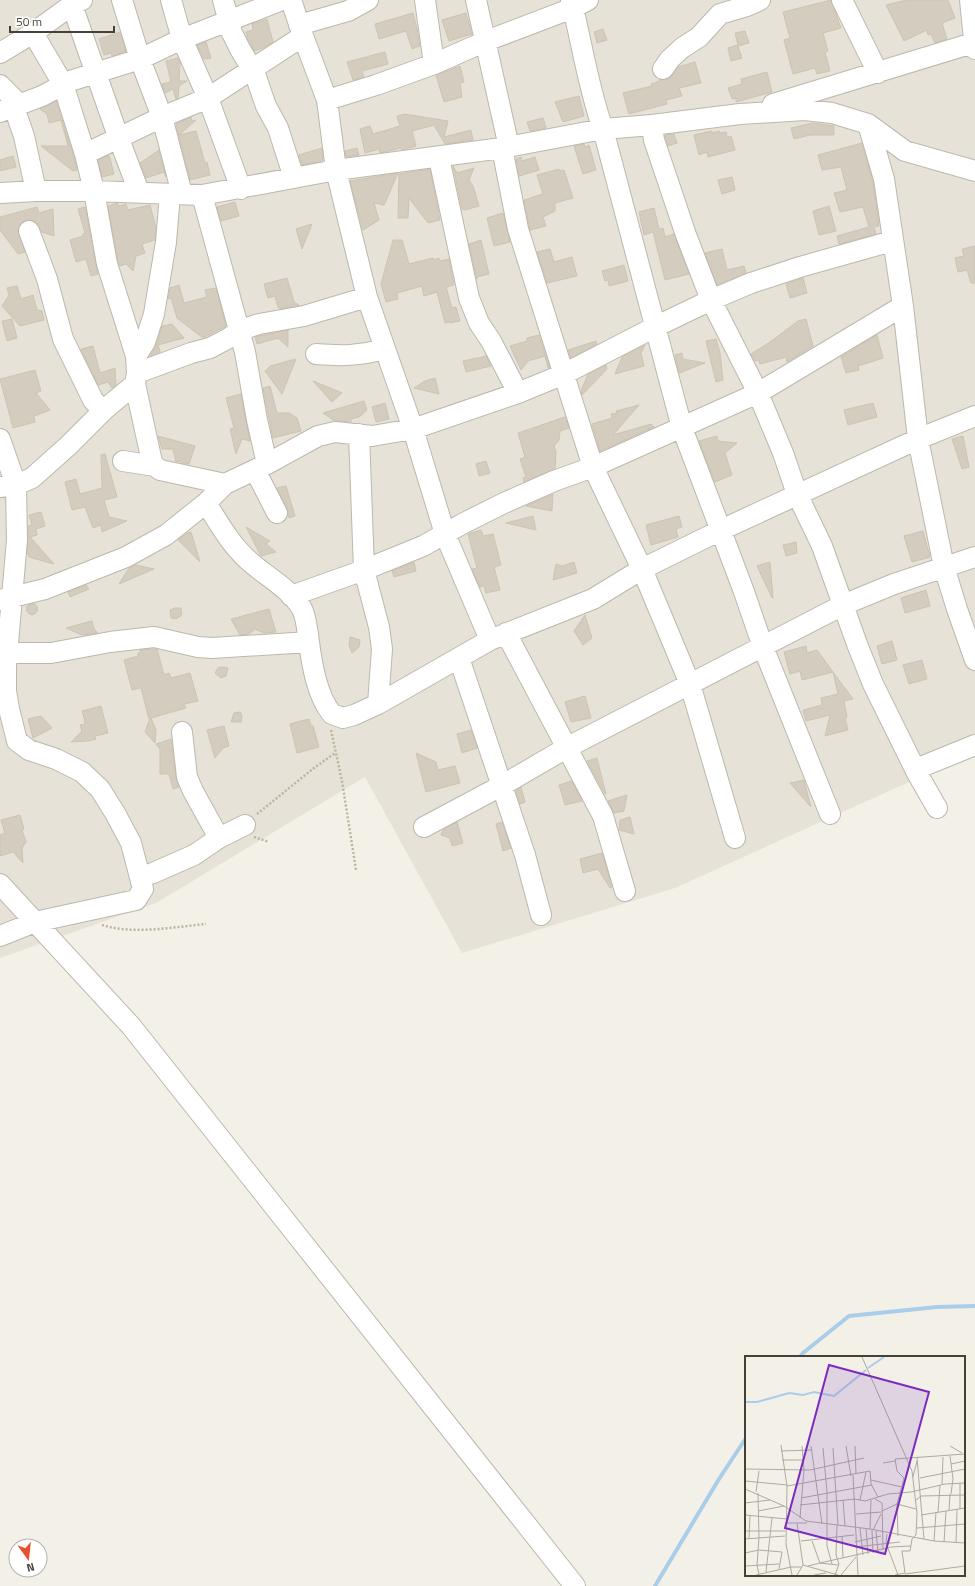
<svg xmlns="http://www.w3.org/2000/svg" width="975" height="1586" font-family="'Titillium Web',sans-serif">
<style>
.residential{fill:#e6e2d7}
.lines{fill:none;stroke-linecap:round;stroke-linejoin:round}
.stream{stroke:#aacdea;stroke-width:4}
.building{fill:#d3ccbf;stroke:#cdc4b2}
.minor-casing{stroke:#bdb8ac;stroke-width:22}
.path{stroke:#beb49e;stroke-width:2.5;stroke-dasharray:2 2;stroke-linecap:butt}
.minor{stroke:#fff;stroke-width:20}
.inset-river{fill:none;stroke:#aacdea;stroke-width:2}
.inset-road{fill:none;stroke:#adaaa1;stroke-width:1}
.view{fill:#7b2cbf;fill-opacity:0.15;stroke:#7b2cbf;stroke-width:2}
.inset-edge{fill:none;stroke:#454137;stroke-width:2}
</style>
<rect width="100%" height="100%" fill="#f3f0e8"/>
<path class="residential" d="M0,0H975V749L940,768L675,888L462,953L365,777L156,903L0,958Z"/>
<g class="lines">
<path class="stream" d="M800,1357L803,1353L849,1316L937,1307L975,1306
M655,1586L719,1479L746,1438"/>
</g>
<path class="building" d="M831,0L841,28L823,33L828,51L825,52L830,71L817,74L815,68L793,74L784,40L790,38L783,12Z
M906,0H948L955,18L942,23L947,39L935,43L931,34L928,35L927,30L904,41L886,5Z
M413,13L417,29L420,46L412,49L406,31L379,39L375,24Z
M466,13L472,34L449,41L442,20Z
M267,19L273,42L263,48L254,51L248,39L246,32L253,30L252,24Z
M603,29L607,40L597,43L594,32Z
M745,31L749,43L738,46L742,58L731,61L728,48L738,45L735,33Z
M120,32L126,51L112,56L111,53L104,55L99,39Z
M206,42L211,58L204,59L197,45Z
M385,52L388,64L362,71L364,77L353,80L347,62Z
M178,58L180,63L179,81H187L179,86L178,98L176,99L173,89L165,93L162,84L171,82L166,61Z
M695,62L701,83L679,88L682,96L666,100L667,104L629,114L623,93L652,86L651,84L660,81L659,79L667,80L672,76L678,67Z
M460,66L464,82L460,83L462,97L444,102L436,75Z
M767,72L772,92L736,102V98L732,99L728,88L742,84L741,79Z
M579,96L584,116L563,122L555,102Z
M56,101L74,157L77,170L73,171L41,146H68L61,120L49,123L47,114L40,109Z
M405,114L448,121L444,137L471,130L473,140L445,144L434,125L412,131L416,146L402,150L401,148L380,153L379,149L365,153L360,129L370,126L373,134L400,126L397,116Z
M191,117L192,121L196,120L179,135L196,131L205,163L207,162L210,175L190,180L176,124Z
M543,118L546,128L530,131L527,122Z
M813,123L834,126V135H810L794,139L791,128Z
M712,131V133L719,131L720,133L726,132L727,137L731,136L735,150L708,157L707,152L699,155L694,135Z
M674,134L677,143L668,146L665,135Z
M862,143L873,181L879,226L874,227L876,234L839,244L837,236L869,227L863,207L840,212L834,193L847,190L841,167L822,170L818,155Z
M584,144L585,147L589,145L596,170L583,174L574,146Z
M322,148L323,161L302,165L299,155Z
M357,148L359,155L346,157L345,151Z
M159,150L166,177L164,172L146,178L140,163Z
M109,155L114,174L102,177L98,160Z
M13,156L16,167L0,171V160Z
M521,157L522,161L535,157L539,170L519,176L516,159Z
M453,166L457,173L474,168L469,180L473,186L479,206L465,210L462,209Z
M430,169L440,220L428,223L409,198L408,218H398L399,174Z
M559,169V171L564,170L573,198L555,203V211L543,217L546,226L530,230L524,200L543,194L537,175Z
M398,173L384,205L374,203L379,220L363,230L350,181Z
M732,177L735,190L722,194L718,180Z
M235,202L239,216L221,221L217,207Z
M117,203L119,206L126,204L128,210L150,205L156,228L155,240L142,244L145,253L136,256L133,271L126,264L120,266L118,261L108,206Z
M829,206L836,231L819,235L813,211Z
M37,207L39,213L53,209L54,236L42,232L36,222L30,220H25L20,224L18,230L25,252L18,254L0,230V217Z
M85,207L98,274L91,276L86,259L76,262L70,240L83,236V234L85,233L78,209Z
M654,208L659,229L663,228L665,237L674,234L689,274L665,280L653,232L644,235L639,212Z
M503,213L510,242L494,246L487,218Z
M312,224L302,249L296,229Z
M393,240H402L409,264L433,258V260L439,258L440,261L449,259L454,285L446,287L452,308L456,307L460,321L450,323V322L445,323L437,292L424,296L422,286L397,293L398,299L386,302L381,284Z
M481,240L489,274L477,277V279L469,244Z
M975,246V283H971L967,270L958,272L955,258L964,256L962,249Z
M550,249L554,262L572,257L577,276L547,283L537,252Z
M722,249L727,270L744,266L746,273L717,285L705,253Z
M624,265L628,281L609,286L608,280L605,281L602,271Z
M287,278L294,302L299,305L280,309L278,307L275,296L268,298L264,284Z
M803,278L807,293L790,298L786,284Z
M179,285L184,303L207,297L205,290L216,288L226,326L203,338L177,318L171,298L168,299L170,288Z
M17,286L21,299L33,295L37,310L42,311L44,320L20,326L2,306L9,295L7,288Z
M12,319L17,338L7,341L2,321Z
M806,319L813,346L787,362L786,357L760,364L759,360L755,361L751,354L770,342L798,321Z
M172,324L184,338L158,345L160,352L150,356L156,346L162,326Z
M288,330V347L278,338L257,344L255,337Z
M539,335L550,368H548L545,356L528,361L521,370L510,346L527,341V338Z
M877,335L883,358L858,366L859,370L846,373L841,357Z
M716,339L720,353L723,380L716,382L706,341Z
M596,341L597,344L571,358L568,350Z
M645,345L641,353L644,366L615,374L622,357Z
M93,346L100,373L115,368L116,385L112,388L108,382L98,385L81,349Z
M682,353L683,359L705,363L679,373L675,355Z
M486,356L491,366L466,372L463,361L476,358L479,359L478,358Z
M296,359L282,394L265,371L270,366Z
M606,365L607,369L582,395L581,391L588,374Z
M35,370L41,391L36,393L50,410L34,416L35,422L13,428L0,379Z
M435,378L439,394L414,388L425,381Z
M313,381L342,393L332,402Z
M270,386L277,413H289L297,418L301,431L273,438L263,388Z
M241,394L250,441L242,439L236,454L230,429L234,428L226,398Z
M364,401L367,410L359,417L351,419V422L335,421L323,413Z
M385,403L389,419L376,422L372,407Z
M873,403L877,417L848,425L844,410Z
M639,405L613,435L651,424L654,427L600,451L592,424L612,418L611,414L617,413L616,411Z
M565,417L569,428L560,431L559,440L554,446L556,452L555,469L524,482L523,478L526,477L520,459L525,457L518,433Z
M158,436L195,446L189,464L181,463V461L176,462L173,449H162Z
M717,436L718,441L737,443L725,453L732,475L715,482L699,441Z
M963,436L969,467L962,469L952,439Z
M105,454L117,497L104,500L109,517L127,521L102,532L101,525L93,528L85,507L72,510L65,482L76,479L80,494L102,488L101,455Z
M486,461L490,473L479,476L476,464Z
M286,486L295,516L289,518L287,508L277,488Z
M553,494L552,511L526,506Z
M41,512L45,526L36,529L37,535L30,537L54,564L29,557L27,552L28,526L32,525L29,515Z
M533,516L536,530L506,523Z
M679,516L682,527L676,529L678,537L651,545L646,525Z
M246,527L270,541L266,544L276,552L261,556Z
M481,530L483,536L493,534L501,565L494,567L500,590L486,593L484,586L480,587L472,569L477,568L468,534Z
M923,531L930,557L912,562L904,536Z
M191,532L200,562L178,540L187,533Z
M796,542L797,553L786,556L783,545Z
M414,562L416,571L394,577L392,571Z
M574,562L577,573L553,580L556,564L562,566Z
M770,562L773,598H772L757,566Z
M136,565L154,569L119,584L129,568Z
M86,585L89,589L70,597L68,592Z
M926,590L930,606L905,613L901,598Z
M26.5 609a5.5 5.5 0 1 1 11 0a5.5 5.5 0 1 1-11 0Z
M175,608H181L182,615L176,619L171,618L170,610Z
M269,609L276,632L264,633L255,629L249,634L240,635L231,619Z
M585,615L592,638L583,645L574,631Z
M92,621L94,629L98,633L82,635L66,628Z
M350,637L360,640L359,647L352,653L349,645Z
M892,641L897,660L882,664L877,646Z
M806,646L807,653L817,650L833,672L802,680L800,671L790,674L784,652Z
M153,649H157L164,675L169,673L171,678L190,673L198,701L184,704L186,708L151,718L156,730L155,743L145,732L150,718L149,719L141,688L132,690L124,660L138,656V653L141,652L140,650Z
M922,660L927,679L909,684L903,665Z
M221,667L228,668L226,676L221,678L215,673L218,668Z
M833,672L853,699L844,701L847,717L845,718L848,730L825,736L830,715L806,721L803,710L822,705L821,698L838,694Z
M585,696L591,718L571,722L565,702Z
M101,706L108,733L95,736L96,739L88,741L71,742L82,731L80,725L85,724L84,721H85L82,711Z
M240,712L242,716L241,722H231L234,713Z
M41,716L52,728L33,738L28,719Z
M309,719L311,726H313L319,747L297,753L290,724Z
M224,726L229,746L223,748L215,758L207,730Z
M471,730L477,748L462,753L457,734Z
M171,739L176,778L179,787L173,789L169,774H160V749L156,744Z
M416,753L436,762L438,770L455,766L460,783L426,792Z
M597,758L606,794H605L587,761Z
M804,780L811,807L790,783Z
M572,781L582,801L565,805L559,785Z
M521,787L525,802L520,804L516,791Z
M627,795L624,811L614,813L608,801Z
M20,815L24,829L22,830L26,842L22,848L23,863L13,852L0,856V835L5,833L1,820Z
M630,817L634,834L619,830L620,820Z
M457,822L463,843L452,846L450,838L441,835L443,830Z
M502,822L511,848L503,851L496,824Z
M602,853L612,887L610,888L598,869L583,873L580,859Z"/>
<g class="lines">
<defs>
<path id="minor" d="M122,0L140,59L162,117L182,194
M171,0L182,39L208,98L241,189
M223,0L232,33L240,49L255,74L266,106L278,128L294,178
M291,0L303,36L327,100L336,170L367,297L413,429L445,534L490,640
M425,0L434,64
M476,0L509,147
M571,0C582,43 588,87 603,129L682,428L743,589L763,647L830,814
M842,0L878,73
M970,0L975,49
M72,5L119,139L139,192
M299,25L348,11L368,0
M33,33L63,84L85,154L94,191L107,264L136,356L137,373L135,384L152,462L155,466L160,470L225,484
M0,53L33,33L72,5L82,0
M663,69L670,59L682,48L699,37L720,14L747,6L760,0
M0,85L20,105L16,113L24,136L36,191
M327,100L376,85L434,64L486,41L573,8L588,0
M773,104L973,43
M0,112L42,96L70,81L140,59L182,39L282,0
M868,124L884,179L903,306L918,439L944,567L957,609L975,660
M652,125L654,140L686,235L711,300L758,393L783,453L797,494L822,546L857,644L873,684L917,773L937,808
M502,148L518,229L593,467L642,569L690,684L735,838
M85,154L162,117L208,98L303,36
M439,158L469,298L479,323L491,341L518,393
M0,193L36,191H94L202,195L336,170L502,148L603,129L652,125L740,114L805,110L832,113L868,124L905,151L975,171
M202,195L245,352L257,420L267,464
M29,231L47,279L63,339L93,400L103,411
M316,354C341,356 360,356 384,349
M136,356L145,342L154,314L166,242L170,194
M137,373L191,353L210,348L229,338L240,330L259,324L304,316L367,297
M359,434L364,570L379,627L382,649L378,704
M0,439L16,485L17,540L6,666V691L9,709L17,741L29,750L56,759L82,772L100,789L115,813L131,843L143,889L136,900L35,922L0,936
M123,461L155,466
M255,470L277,513
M0,487L16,485L32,478L68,446L105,409L135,384
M206,503C219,523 230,544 248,560C265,576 290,588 302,609C307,619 307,631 309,642C312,665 317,696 332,714L343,718L354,715L378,704L490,640L593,599L642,569L721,530L918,439L975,416
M291,596L364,570L423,546L464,523L504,503L554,481L593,467L758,393L903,306
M0,600L45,589L126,557L166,535L206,503L225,484L267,464L318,436L335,432L372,436L413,429L518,393L564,374L655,327L711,300L751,283L800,267L892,241
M506,633L603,816L625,891
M8,653H51L110,642L154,637L198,647L212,648L309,642
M459,658L525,855L541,915
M182,732L187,777L193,791L219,838
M916,769L975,745
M424,827L501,786L568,747L843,605L894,584L975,557
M140,877L153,873L194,855L219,838L245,825
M0,884L131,1026L575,1586"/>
</defs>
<use href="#minor" class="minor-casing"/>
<path class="path" d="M331,730L342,781L356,870
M257,814L314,768L335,753
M254,837L269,842
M102,925C135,935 172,927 206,924"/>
<use href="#minor" class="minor"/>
</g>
<g transform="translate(745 1356)">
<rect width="220" height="220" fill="#f3f0e8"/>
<path class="inset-river" d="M123,12L139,1M0,46H12L44,37L58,39L69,36L89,40L121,14"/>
<path class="inset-road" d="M117,1L167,115L172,157L171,179L167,183L165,195H157L160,217L150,219M36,89L42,130L41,188L47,219M66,90L77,168M101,90L106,120M110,90L111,118M205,90L217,97M78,92L82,136V190L87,208M88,92L93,169M36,95L67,94M205,100L208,123L206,138M172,102L179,183M37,104H58M138,107L150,105M206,108L220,105M0,113L65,114L119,102M108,119L113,219M168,121L172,105M175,122L220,113M126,124L157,131M0,125L42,129M197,128L198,101M42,130L125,115L126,128L133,141M0,133L39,150L61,165L125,173L189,185L220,187M11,136L14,115M13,137L14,181L12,209L14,218M56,142L127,129M130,143L137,147L138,194M98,144L100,170M115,144L121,116M170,145L176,140L220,139M0,147L25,144M55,149L110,143L120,145L143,138L166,136L200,128L220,127M215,153V127M204,154L205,138M13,155L39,150M137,155L152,148L171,153M193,156L195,129M111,158L136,156M0,159L42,163M176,159L220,152M55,162L59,114L57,90M42,167H62M115,172L118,199M121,172L123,198M172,172L220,168M125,173L126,144M127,174L128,197M128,174L136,158M0,175H40M131,175L133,196M142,178L141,187L153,219M97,180L98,202M153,180L152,148L159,122L152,115L150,103L220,98M0,183L40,180M4,183L5,159M56,185L109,179M67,185L75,207L146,191L166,190M189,185L191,156M110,186L136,180M199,186L201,155M211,187L212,154M110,191L155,186M0,197L14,194L37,196L34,213M58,209L93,219M0,210L34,208M63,210L75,207L93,209M21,216L27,162M160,218L220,210M11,219L46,211H56M52,219L58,209L52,167M69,219L81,217M90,219L94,208L91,199L92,169M96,219L111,201"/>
<path class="view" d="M84,9L184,36L140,198L40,172Z"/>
<rect width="220" height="220" class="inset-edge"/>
</g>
<g transform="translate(28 1558) rotate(165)"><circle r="19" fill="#ffffff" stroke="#b5b3af"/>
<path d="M0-3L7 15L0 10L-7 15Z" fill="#e84f2a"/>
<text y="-6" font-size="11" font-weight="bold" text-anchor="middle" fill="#454137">N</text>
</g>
<path d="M10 26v6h104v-6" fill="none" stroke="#454137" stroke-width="2"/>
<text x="16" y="26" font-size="12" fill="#454137" stroke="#ffffff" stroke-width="3" paint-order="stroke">50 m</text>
</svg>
